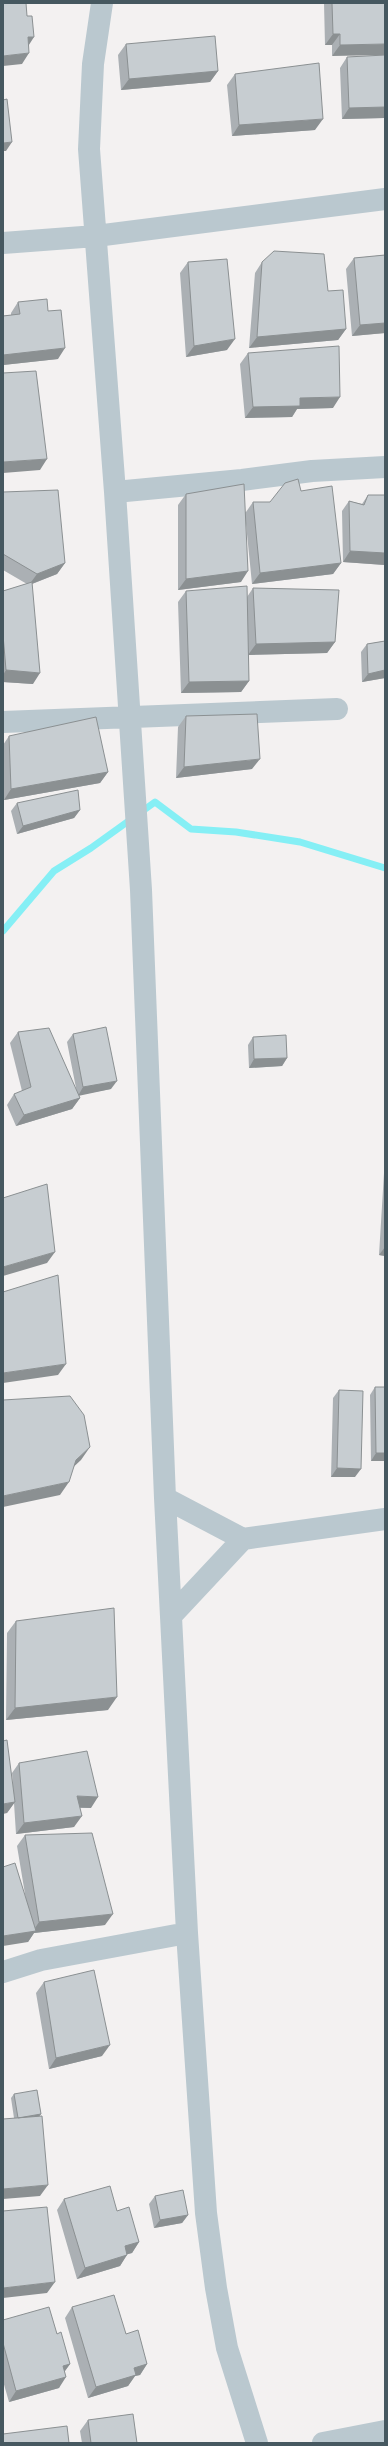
<svg xmlns="http://www.w3.org/2000/svg" width="388" height="2446" font-family="Manrope,sans-serif">
<style>
.lines{fill:none;stroke-linecap:round;stroke-linejoin:round}
.stream{stroke:#85eff5;stroke-width:7}
.minor{stroke:#bac8cf;stroke-width:22}
.wall{fill:#abb0b4}
.shaded-wall{fill:#8b9092}
.building{fill:#c7cdd1;stroke:#8b9092}
</style>
<rect width="100%" height="100%" fill="#f3f1f1"/>
<g class="lines">
<path class="stream" d="M3,931L54,871L91,848L155,802L191,829L236,832L300,842L385,868"/>
<path class="minor" d="M102,3L93,64L89,149L115,492L141,890L165,1498L187,1933L206,2213L216,2288L227,2348L257,2443
M3,243L96,236L385,199
M115,492L242,480L312,471L385,467
M3,722L337,709
M165,1498L243,1539L385,1519
M171,1616L243,1539
M3,1972L41,1960L187,1933
M323,2443L385,2431"/>
</g>
<path class="wall" d="M324,3H385L332,56V45H325Z
M126,44L218,71L210,82L121,90L118,55Z
M385,55V117L384,118L342,119L340,68L347,57Z
M235,74L315,130L232,136L227,85Z
M385,255V333L352,336L346,269L354,258Z
M188,262L227,350L186,357L180,273Z
M262,262L328,291L346,329L338,340L249,348L255,273Z
M18,302L48,311L58,359L3,365V316L11,315V313Z
M248,353L333,408L297,409L292,417L245,418L240,364Z
M301,491L341,563L333,574L252,584L246,524L241,582L178,590V505L186,494L246,512L253,502H270Z
M3,492L65,563L57,574L32,584L33,684L3,682V591L27,584L3,570Z
M368,495L385,565L343,562L342,511L349,501L362,504Z
M253,588L335,642L327,653L248,655L249,681L241,692L181,693L178,602L186,591L247,597Z
M385,641V678L362,682L361,652L367,644Z
M186,716L252,769L176,778L178,727Z
M9,736L108,772L100,783L4,800L3,745Z
M17,803L80,810L74,818L17,834L11,811Z
M18,1032L77,1093L67,1042L73,1034L111,1089L78,1095L80,1098L72,1109L16,1126L7,1105L14,1094L22,1091L10,1043Z
M253,1037L287,1058L282,1066L249,1068L248,1045Z
M385,1171V1256L379,1255L384,1173Z
M375,1387L385,1461H371L370,1395Z
M339,1390L355,1477H331L333,1398Z
M16,1621L108,1710L6,1720L7,1633Z
M19,1763L91,1808H80L74,1827L16,1834L14,1803L7,1813L13,1785L12,1773Z
M25,1835L105,1925L34,1933L28,1942L26,1900L17,1846Z
M44,1982L102,2056L49,2069L36,1993Z
M14,2094L41,2114L39,2116L40,2196L14,2118L11,2098Z
M155,2196L188,2215L182,2223L154,2228L149,2204Z
M64,2199L117,2211L139,2242L132,2253L127,2254L120,2266L77,2279L57,2210Z
M72,2307L126,2334L147,2364L140,2375L135,2376L128,2386L88,2398L65,2318Z
M3,2320L57,2334L70,2364L65,2371L59,2388L9,2402L3,2381Z
M88,2420L137,2443H82L80,2431Z"/>
<path class="shaded-wall" d="M333,34H340L332,45H325Z
M28,37H34L27,48Z
M385,44V55L332,56L340,45Z
M29,53L22,64L3,66V56Z
M218,71L210,82L121,90L129,79Z
M385,107L384,118L342,119L349,108Z
M323,119L315,130L232,136L239,125Z
M12,142L6,151H3V143Z
M385,323V333L352,336L360,325Z
M346,329L338,340L249,348L257,337Z
M235,339L227,350L186,357L194,346Z
M65,348L58,359L3,365V355Z
M340,397L333,408L297,409L292,417L245,418L253,407L300,398Z
M47,459L40,470L3,473V462Z
M350,551L385,553V565L343,562Z
M65,563L57,574L29,585L37,574Z
M341,563L333,574L252,584L260,573Z
M248,571L241,582L178,590L186,579Z
M335,642L327,653L248,655L256,644Z
M6,670L40,673L33,684L3,682V675Z
M385,670V678L362,682L368,674Z
M249,681L241,692L181,693L189,682Z
M260,759L252,769L176,778L184,767Z
M108,772L100,783L4,800L11,789Z
M80,810L74,818L17,834L23,826Z
M287,1058L282,1066L249,1068L254,1059Z
M117,1081L111,1089L78,1096L83,1087Z
M80,1098L72,1109L16,1126L24,1115Z
M385,1247V1256L379,1255Z
M55,1252L47,1263L3,1276V1267Z
M66,1364L58,1375L3,1383V1373Z
M90,1447L81,1460L67,1473L76,1460Z
M376,1453H385V1461H371Z
M337,1468L361,1469L355,1477H331Z
M69,1482L60,1495L3,1507V1496Z
M117,1697L108,1710L6,1720L15,1708Z
M77,1796L98,1797L91,1808L69,1807Z
M15,1802L7,1813L3,1814V1804Z
M82,1816L74,1827L16,1834L24,1823Z
M113,1914L105,1925L34,1933L28,1942L3,1946V1936L33,1931L39,1922Z
M110,2045L102,2056L49,2069L56,2058Z
M41,2114L38,2118H18Z
M48,2185L40,2196L3,2199V2189Z
M188,2215L182,2223L154,2228L160,2220Z
M139,2242L132,2253L117,2257L125,2246Z
M127,2255L120,2266L77,2279L85,2268Z
M55,2282L47,2293L3,2298V2288Z
M70,2364L62,2375L63,2366Z
M147,2364L140,2375L135,2376L128,2386L88,2398L96,2387L134,2368Z
M66,2377L59,2388L9,2402L16,2391Z"/>
<path class="building" d="M3,3H26L27,16H32L34,37H28L29,53L3,56Z
M332,3H385V44L340,45V34H333Z
M215,36L218,71L129,79L126,44Z
M385,55V107L349,108L347,57Z
M319,63L323,119L239,125L235,74Z
M7,99L12,142L3,143V100Z
M274,251L324,254L328,291L343,290L346,329L257,337L262,262Z
M385,255V323L360,325L354,258Z
M227,259L235,339L194,346L188,262Z
M47,299L48,311L61,310L65,348L3,355V316L20,314L18,302Z
M339,346L340,397L300,398V406L253,407L248,353Z
M36,371L47,459L3,462V373Z
M298,479L301,491L332,486L341,563L260,573L253,502H270L285,483Z
M244,484L248,571L186,579V494Z
M58,490L65,563L37,574L3,554V492Z
M368,495H385V553L350,551L349,501L364,505Z
M32,582L40,673L6,670L3,635V591Z
M247,586L249,681L189,682L186,591Z
M253,588L339,590L335,642L256,644Z
M385,641V670L368,674L367,644Z
M257,714L260,759L184,767L186,716Z
M96,717L108,772L11,789L9,736Z
M78,790L80,810L23,826L17,803Z
M106,1027L117,1081L83,1087L73,1034Z
M49,1028L80,1098L24,1115L14,1094L31,1087L18,1032Z
M286,1035L287,1058L254,1059L253,1037Z
M47,1184L55,1252L3,1267V1198Z
M58,1275L66,1364L3,1373V1292Z
M375,1387H385V1453H376Z
M339,1390L363,1391L361,1469L337,1468Z
M70,1396L84,1415L90,1447L76,1460L69,1482L3,1496V1400Z
M114,1608L117,1697L15,1708L16,1621Z
M7,1740L15,1802L3,1804V1741Z
M87,1751L98,1797L77,1796L82,1816L24,1823L19,1763Z
M92,1833L113,1914L39,1922L25,1835Z
M15,1863L36,1931L3,1936V1867Z
M94,1970L110,2045L56,2058L44,1982Z
M37,2090L41,2114L18,2118L14,2094Z
M42,2116L48,2185L3,2189V2119Z
M110,2186L117,2211L129,2207L139,2242L125,2246L127,2255L85,2268L64,2199Z
M183,2190L188,2215L160,2220L155,2196Z
M47,2207L55,2282L3,2288V2211Z
M114,2295L126,2334L138,2330L147,2364L134,2368L136,2375L96,2387L72,2307Z
M49,2307L57,2334L61,2332L70,2364L63,2366L66,2377L16,2391L3,2343V2320Z
M133,2414L137,2443H91L88,2420Z
M67,2426L69,2443H3V2434Z"/>
<rect width="388" height="2446" fill="none" stroke="#465860" stroke-width="8"/>
</svg>
